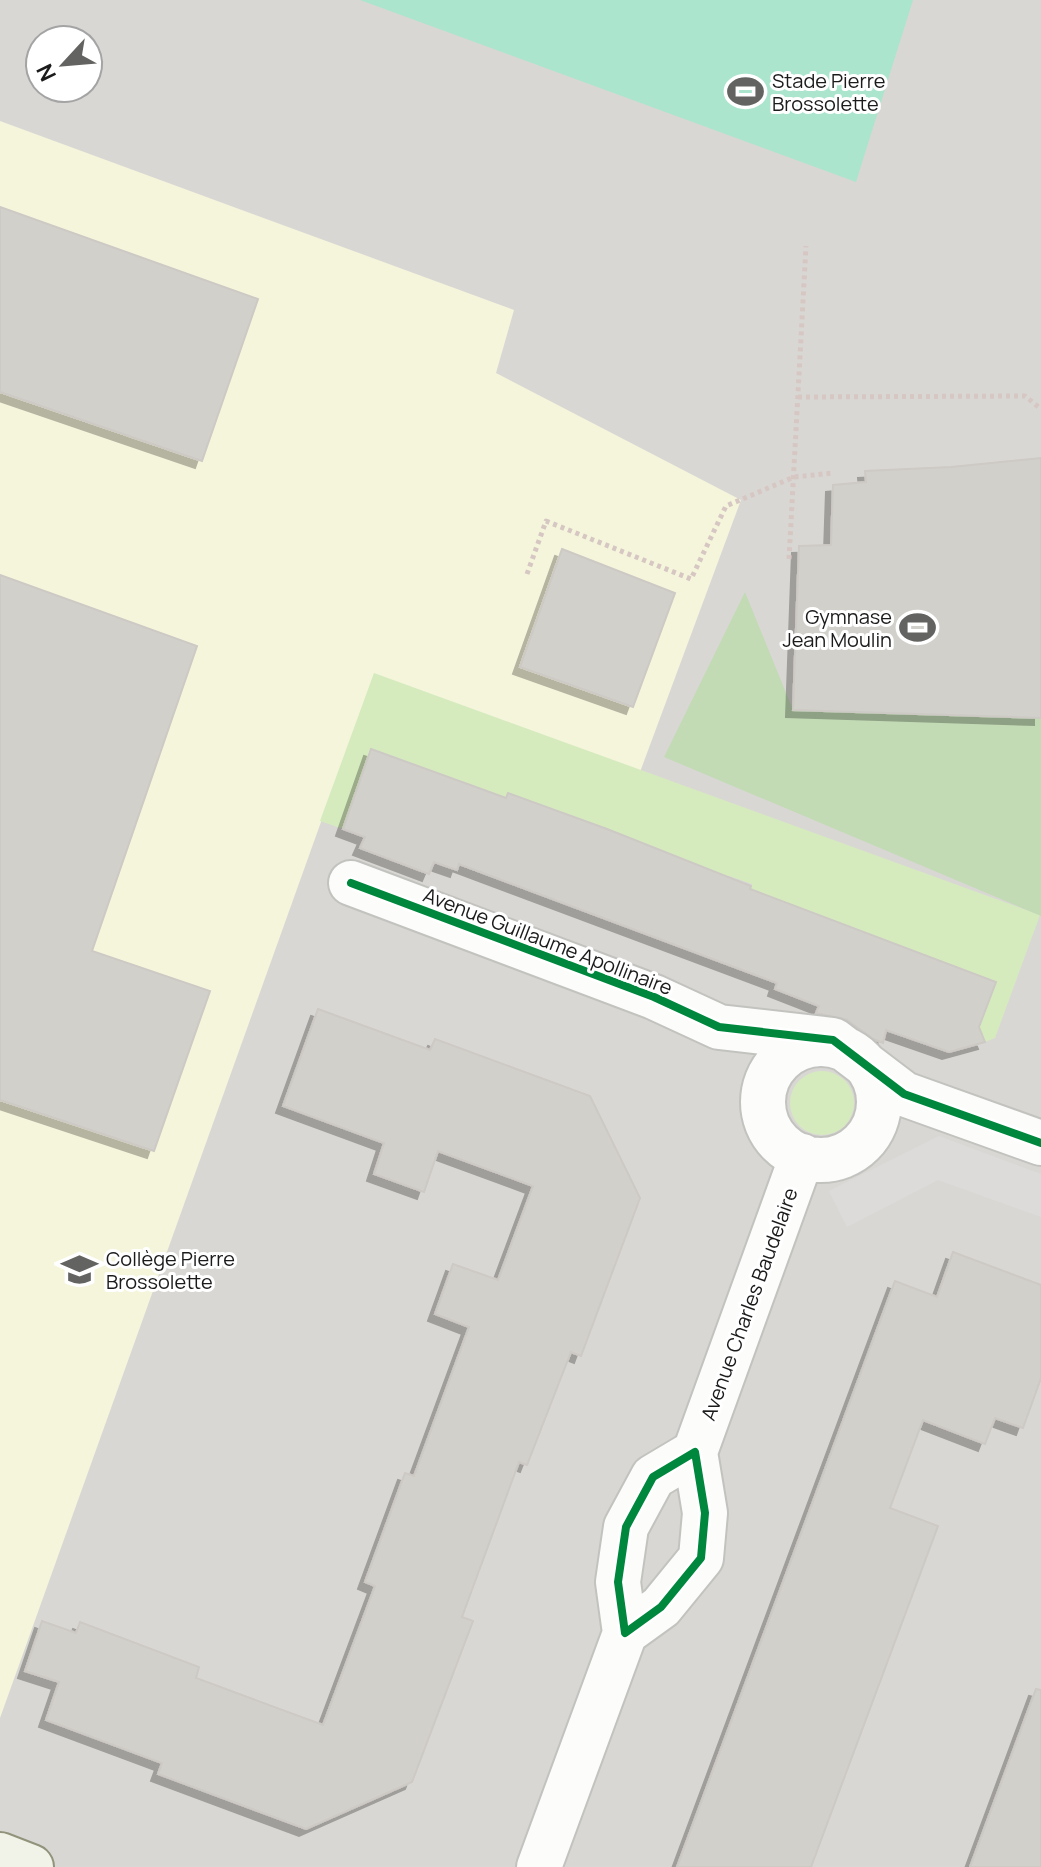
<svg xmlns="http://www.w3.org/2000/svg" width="1041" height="1867" font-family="Manrope,sans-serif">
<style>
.residential{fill:#d9d7d4;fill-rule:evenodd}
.education{fill:#f5f5dc}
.grass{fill:#d5ebbe}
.forest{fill:#c2dbb5}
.pitch{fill:#abe5ce}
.parking{fill:#dcdbd9}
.building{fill:#d2d0cb;stroke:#cdc9c4;stroke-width:2;filter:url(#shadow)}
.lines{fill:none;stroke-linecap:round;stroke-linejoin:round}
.minor-casing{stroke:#c2c2bf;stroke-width:48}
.secondary-casing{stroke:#91937b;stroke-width:48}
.path{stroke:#d6c7c3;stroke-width:5;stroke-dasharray:4 4;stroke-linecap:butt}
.minor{stroke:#fcfcfb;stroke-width:44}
.secondary{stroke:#f2f3e8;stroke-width:44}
.cycleway-casing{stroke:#fff;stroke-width:13}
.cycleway{stroke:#00873e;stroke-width:8}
.labels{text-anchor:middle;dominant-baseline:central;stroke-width:6;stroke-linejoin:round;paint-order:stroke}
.poi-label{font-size:20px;fill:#1b1b1b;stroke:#fff;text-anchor:start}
.street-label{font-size:20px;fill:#1b1b1b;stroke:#fff}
</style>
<defs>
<filter id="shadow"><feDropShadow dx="-7" dy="7" stdDeviation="0" flood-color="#0004"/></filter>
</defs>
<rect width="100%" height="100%" fill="#eae8e2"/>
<path class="residential" d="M0,0H1041V1867H0ZM40,40H88V88H40Z"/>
<path class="education" d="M0,121L514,310L496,373L741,500L640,772L374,674L0,1718Z"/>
<path class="grass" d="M374,673L1040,915L995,1038L985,1042L979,1027L995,981L770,897L723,963L752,884L729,876L727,880L640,842L610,921L591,914L620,835L508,793L478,871L459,865L486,790L462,781L457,797L389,774L395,758L372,750L343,829L320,821Z
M790 1103a32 32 0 1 1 64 0a32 32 0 1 1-64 0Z"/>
<path class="forest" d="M745,592L793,710L1041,718V916L664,757Z"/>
<path class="pitch" d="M360,0H913L856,182Z"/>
<path class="parking" d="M939,1136L1041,1174V1217L938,1180L847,1227L829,1191Z"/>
<path class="building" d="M0,207L258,299L202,461L0,392Z
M1041,458V718L793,710L799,546L831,545L833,485L866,482L865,471L951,467Z
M562,549L675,593L633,707L520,667Z
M0,575L197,646L92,951L210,991L154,1151L0,1100Z
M371,749L506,798L508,793L607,829L751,886L750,889L996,982L979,1027L985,1042L949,1052L886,1030L883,1043L873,1039L847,1020L816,1013L819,1006L775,989L777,983L459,864L457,870L434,862L429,874L360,848L365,837L343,829Z
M318,1009L430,1050L435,1039L590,1096L640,1198L581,1356L571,1352L527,1465L519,1462L462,1617L473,1621L412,1782L306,1829L158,1774L162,1763L46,1720L59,1682L25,1671L42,1621L76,1633L80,1622L199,1667L196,1678L323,1725L375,1586L365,1582L405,1473L414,1476L469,1327L435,1314L453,1264L498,1280L533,1186L438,1151L424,1192L374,1174L384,1143L283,1106Z
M953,1252L1041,1285V1378L1023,1428L995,1418L985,1444L923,1420L890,1508L938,1526L811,1867H677L895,1281L937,1297Z
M1036,1689L1041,1690V1867H970Z"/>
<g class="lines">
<defs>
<path id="minor" d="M351,883L654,997L719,1027L833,1040L904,1094L1041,1143
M763 1102a58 58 0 1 1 116 0a58 58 0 1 1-116 0Z
M695,1452L705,1513L701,1558L661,1607L625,1633L618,1582L626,1527L653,1477Z
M695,1452L802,1156
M539,1867L625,1633"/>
<path id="secondary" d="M0,1855L31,1867"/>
</defs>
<use href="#minor" class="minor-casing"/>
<use href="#secondary" class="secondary-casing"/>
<path class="path" d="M798,397L1025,396L1041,409
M789,559L806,246
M527,574L546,521L691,579L726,506L794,477L833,473"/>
<use href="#minor" class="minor"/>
<use href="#secondary" class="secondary"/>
<defs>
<path id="cycleway" d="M351,883L654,997L719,1027L833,1040L904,1094L1041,1143
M695,1452L705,1513L701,1558L661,1607L625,1633L618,1582L626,1527L653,1477Z"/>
</defs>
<use href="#cycleway" class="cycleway-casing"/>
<use href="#cycleway" class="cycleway"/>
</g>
<defs>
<symbol id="stadium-bare" viewBox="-9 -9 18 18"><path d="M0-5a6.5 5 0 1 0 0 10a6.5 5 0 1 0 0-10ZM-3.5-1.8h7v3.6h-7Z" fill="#636361" stroke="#fff" stroke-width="2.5" paint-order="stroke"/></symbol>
<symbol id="school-bare" viewBox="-9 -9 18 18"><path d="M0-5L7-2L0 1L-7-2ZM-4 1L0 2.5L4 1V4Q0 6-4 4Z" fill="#636361" stroke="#fff" stroke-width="2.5" paint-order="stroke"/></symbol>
</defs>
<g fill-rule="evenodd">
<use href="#stadium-bare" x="720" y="66" width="51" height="51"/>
<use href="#stadium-bare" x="892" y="602" width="51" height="51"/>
<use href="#school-bare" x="54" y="1244" width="51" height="51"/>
</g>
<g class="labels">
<g class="poi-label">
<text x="772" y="80">Stade Pierre<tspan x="772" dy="23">Brossolette</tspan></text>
<text x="892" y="616" text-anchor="end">Gymnase<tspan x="892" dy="23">Jean Moulin</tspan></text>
<text x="106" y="1258">Collège Pierre<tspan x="106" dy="23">Brossolette</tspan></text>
</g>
<g class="street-label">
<text transform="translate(548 941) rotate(21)">Avenue Guillaume Apollinaire</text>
<text transform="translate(749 1304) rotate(-70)">Avenue Charles Baudelaire</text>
</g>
</g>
<g transform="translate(64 64) rotate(244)"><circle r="38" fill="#ffffff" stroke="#a4a4a4" stroke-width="2"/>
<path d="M0-6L14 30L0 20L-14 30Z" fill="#636361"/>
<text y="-12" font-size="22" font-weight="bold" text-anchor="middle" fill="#1b1b1b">N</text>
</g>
</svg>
